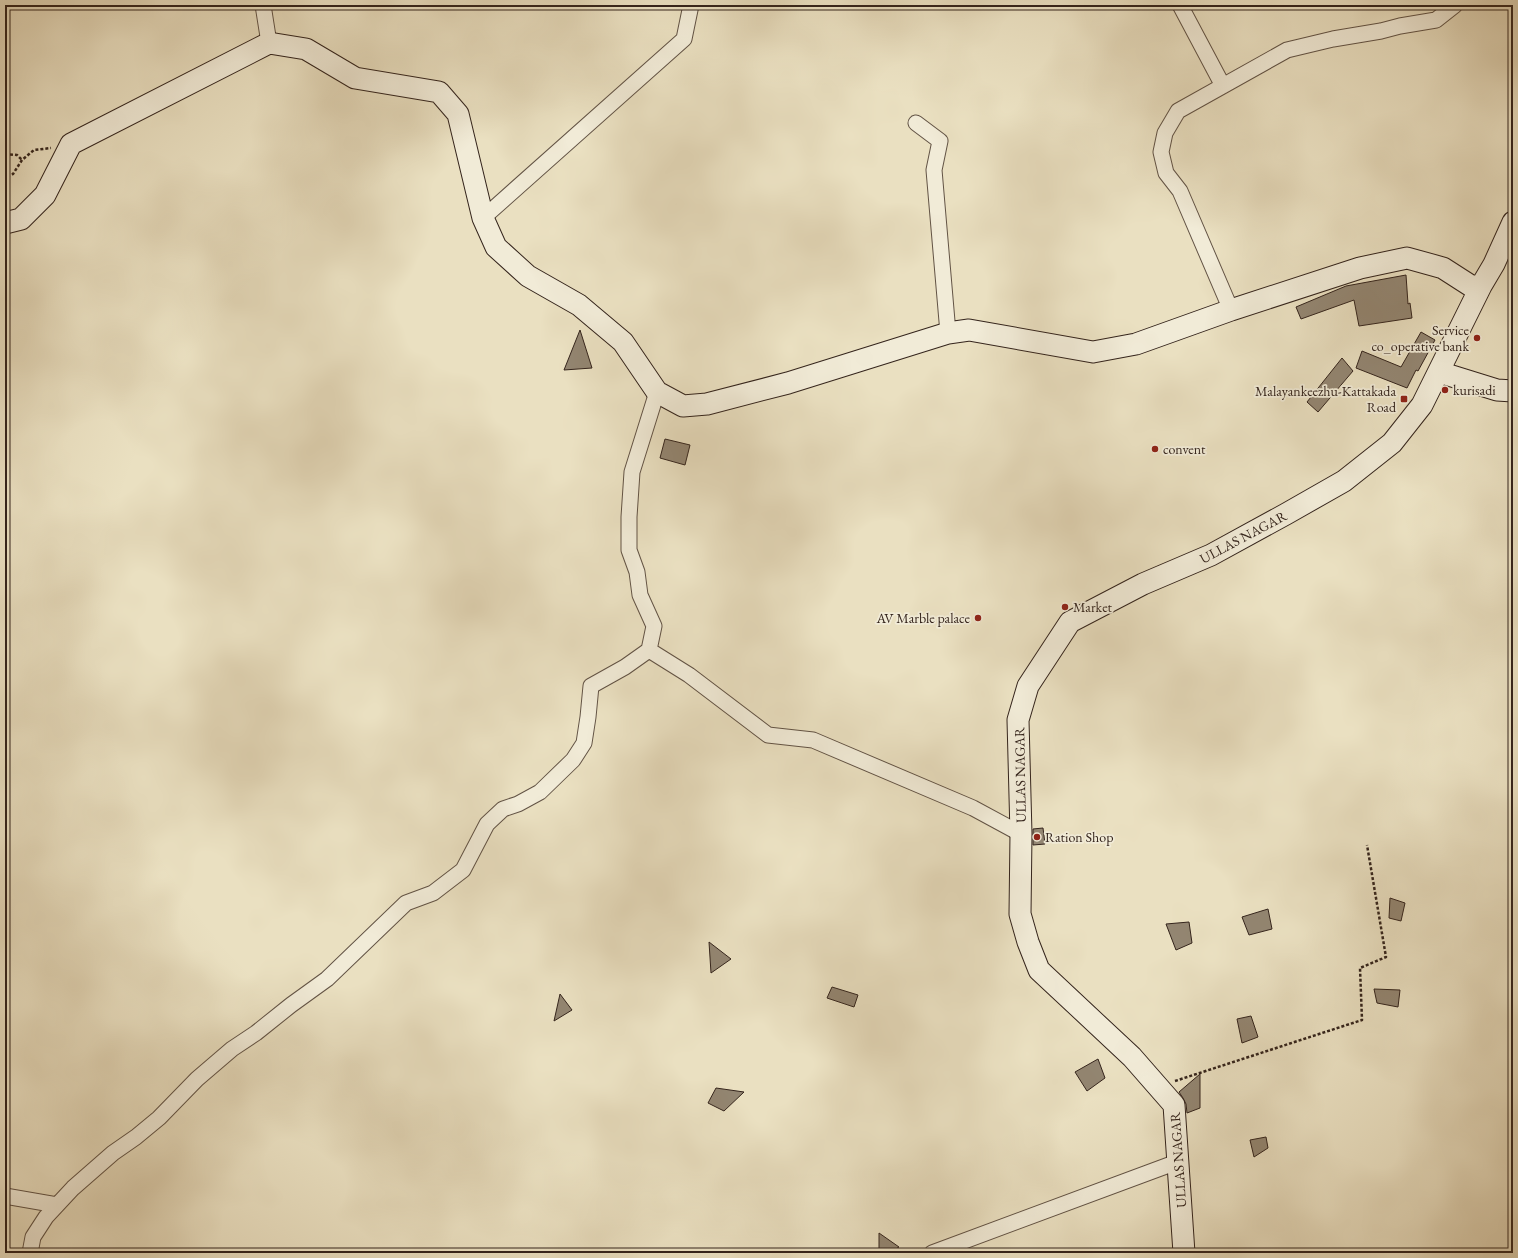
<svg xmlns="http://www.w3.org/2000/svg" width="1518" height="1258" font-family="'EB Garamond',serif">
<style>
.building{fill:#938672;stroke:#34241c}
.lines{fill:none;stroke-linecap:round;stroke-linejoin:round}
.street-casing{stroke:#625345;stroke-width:17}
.secondary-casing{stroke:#34241c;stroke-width:23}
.path{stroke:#34241c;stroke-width:2.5;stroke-dasharray:3 2;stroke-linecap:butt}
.street{stroke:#f1ebd7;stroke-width:15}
.secondary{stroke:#f1ebd7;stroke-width:21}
.poi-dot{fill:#8f2418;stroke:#f1ebd7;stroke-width:1.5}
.labels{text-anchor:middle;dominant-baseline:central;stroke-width:3.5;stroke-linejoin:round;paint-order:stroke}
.poi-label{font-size:14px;fill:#34241c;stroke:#f1ebd7;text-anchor:start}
.street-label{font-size:14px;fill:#34241c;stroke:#f1ebd7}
</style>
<rect width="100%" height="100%" fill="#eae0c1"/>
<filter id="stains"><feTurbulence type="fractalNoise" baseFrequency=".005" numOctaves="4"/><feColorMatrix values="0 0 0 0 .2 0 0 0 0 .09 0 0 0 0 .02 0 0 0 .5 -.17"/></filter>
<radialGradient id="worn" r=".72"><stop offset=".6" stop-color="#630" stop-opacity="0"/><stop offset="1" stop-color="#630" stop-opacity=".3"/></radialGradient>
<path class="building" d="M1406,275L1408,304L1410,303L1412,318L1359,326L1354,300L1301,319L1296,307L1346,286Z
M580,330L592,368L564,370Z
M1421,332L1435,340L1418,371L1416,370L1407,388L1356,368L1362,351L1401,367Z
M1342,358L1353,371L1318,412L1307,402Z
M665,439L690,445L685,465L660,458Z
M1043,828L1045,844L1033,845V829Z
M1390,898L1405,903L1401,921L1389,918Z
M1268,909L1272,929L1249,935L1242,917Z
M1189,922L1192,943L1176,950L1166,924Z
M709,942L731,959L711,973Z
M832,987L858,995L854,1007L827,998Z
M1374,989L1400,990L1398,1007L1377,1003Z
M560,994L572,1010L554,1021Z
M1251,1016L1258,1037L1242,1043L1237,1019Z
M1098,1059L1105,1078L1087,1091L1075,1072Z
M1200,1074V1108L1187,1113L1186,1104L1183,1098L1179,1092Z
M716,1088L744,1092L724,1111L708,1103Z
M1266,1137L1268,1148L1254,1157L1250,1140Z
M879,1233L899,1247L889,1253H879Z"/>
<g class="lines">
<defs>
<path id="street" d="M263,5L269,43
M1180,5L1223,86
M916,123L940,141L934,170L948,333
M483,218L684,39L691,5
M1231,310L1180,191L1166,173L1161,152L1165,133L1178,111L1287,50L1333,39L1381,31L1400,26L1436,20L1455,5
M649,650L689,675L768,735L813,740L973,808L1021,834
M5,1196L57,1205
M30,1253L33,1237L46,1217L73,1188L113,1153L136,1137L159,1118L197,1079L232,1049L256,1033L291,1005L327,979L406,903L433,893L463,870L487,824L503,809L518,804L540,792L573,760L584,743L588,717L591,686L625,667L649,650L654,626L640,595L637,572L629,550V517L632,472L657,392
M932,1253L1177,1162"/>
<path id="secondary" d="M5,223L21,219L45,195L71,144L269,43L306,49L355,78L439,92L458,114L483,218L496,247L528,276L579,305L623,342L657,392L683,406L707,404L788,383L948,333L969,330L1093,352L1136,344L1231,310L1360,268L1407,258L1443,268L1471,286H1481
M1439,372L1497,390L1513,391
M1184,1253L1174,1105L1132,1057L1039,970L1028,942L1020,914L1021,834L1018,720L1028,686L1070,622L1143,584L1211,555L1286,514L1344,481L1392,443L1422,405L1481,286L1494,264L1513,222"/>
</defs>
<use href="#street" class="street-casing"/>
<use href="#secondary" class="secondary-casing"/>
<path class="path" d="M5,154L17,155L22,160
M7,176L13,174L22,160L34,150L51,148
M1175,1081L1362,1020L1360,968L1386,957L1367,845"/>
<use href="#street" class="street"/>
<use href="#secondary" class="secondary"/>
</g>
<g class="poi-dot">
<circle cx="1477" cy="338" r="4"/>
<circle cx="1445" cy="390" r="4"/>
<rect x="1400" y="395" width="8" height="8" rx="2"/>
<circle cx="1155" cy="449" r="4"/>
<circle cx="1065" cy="607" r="4"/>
<circle cx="978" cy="618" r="4"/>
<circle cx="1037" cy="837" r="4"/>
</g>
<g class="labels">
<g class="poi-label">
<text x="1469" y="330" text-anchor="end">Service<tspan x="1469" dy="16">co_operative bank</tspan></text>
<text x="1453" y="390">kurisadi</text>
<text x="1396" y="391" text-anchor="end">Malayankeezhu-Kattakada<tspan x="1396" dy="16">Road</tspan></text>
<text x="1163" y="449">convent</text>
<text x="1073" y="607">Market</text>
<text x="970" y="618" text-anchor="end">AV Marble palace</text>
<text x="1045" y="837">Ration Shop</text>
</g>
<g class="street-label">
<text transform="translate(1243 537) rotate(-28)">ULLAS NAGAR</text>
<text transform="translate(1020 775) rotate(-91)">ULLAS NAGAR</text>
<text transform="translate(1178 1160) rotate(-94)">ULLAS NAGAR</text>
</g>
</g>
<rect width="1518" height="1258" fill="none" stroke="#eae0c1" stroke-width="20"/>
<rect x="6" y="6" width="1506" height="1246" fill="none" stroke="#34241c" stroke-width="2"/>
<rect x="10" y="10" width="1498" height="1238" fill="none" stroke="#34241c"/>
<rect width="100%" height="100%" filter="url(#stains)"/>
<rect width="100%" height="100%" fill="url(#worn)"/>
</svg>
